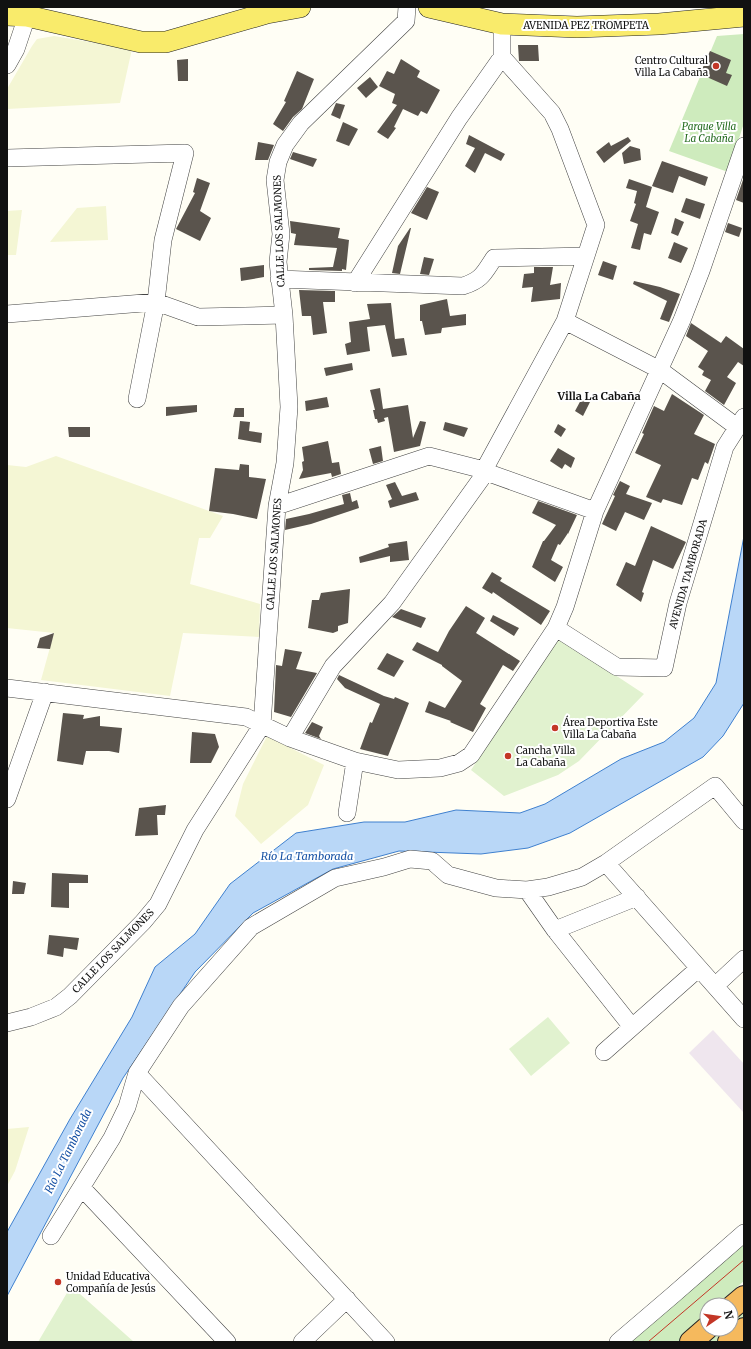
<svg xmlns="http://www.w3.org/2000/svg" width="751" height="1349" font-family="Merriweather,serif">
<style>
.industrial{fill:#efe6ee}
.farmland{fill:#f4f6d4}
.green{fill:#ceebbd}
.pitch{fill:#e1f2cf}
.water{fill:#b9d7f7;stroke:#3f80cf}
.building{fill:#5a544d}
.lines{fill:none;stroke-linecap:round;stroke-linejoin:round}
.minor-casing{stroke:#444;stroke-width:18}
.major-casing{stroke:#222;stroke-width:22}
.highway-casing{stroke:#222;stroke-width:24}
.minor{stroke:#fff;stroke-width:17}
.major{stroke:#f9eb6b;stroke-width:21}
.highway{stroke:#f5b95d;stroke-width:22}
.tram{stroke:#c33626;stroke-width:1}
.poi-dot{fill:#c33626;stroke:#fff;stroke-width:1.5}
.labels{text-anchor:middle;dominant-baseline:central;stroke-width:4;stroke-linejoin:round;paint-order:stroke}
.street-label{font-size:10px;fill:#111;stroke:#fff}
.poi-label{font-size:10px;fill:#111;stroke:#fff;text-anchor:start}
.park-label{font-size:10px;font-style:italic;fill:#246b1f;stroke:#fff}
.neighbourhood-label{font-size:11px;font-weight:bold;fill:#111;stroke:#fff}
.water-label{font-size:11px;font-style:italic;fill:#1752a5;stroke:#fff}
</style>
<rect width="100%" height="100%" fill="#fffef5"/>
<path class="industrial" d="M713,1030L744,1064V1113L689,1053Z"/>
<path class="farmland" d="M54,36L132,49L120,103L7,109V89L32,46L37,39Z
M106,206L108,240L50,242L77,208Z
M22,210L16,255H7V211Z
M56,456L223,516L210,538H199L190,584L260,604L259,637L183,633L170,696L41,680L54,633L7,628V465L26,467Z
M267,736L324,765L308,805L261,844L235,816L243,784Z
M29,1127L15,1171L7,1186V1129Z"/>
<path class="green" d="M744,34V123L728,172L669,151L717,36Z
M744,1243V1281L716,1305H707V1313C697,1322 689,1333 679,1342H626Z
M744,1306V1321L721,1342H704L718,1329H731V1317Z"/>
<path class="pitch" d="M559,638L644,694L579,761L558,775L504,796L471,770Z
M548,1017L570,1043L531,1076L509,1049Z
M71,1286L134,1342H38Z"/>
<path class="water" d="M744,536V703L723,736L703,757L570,833L528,848L481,854L399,851L333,869L253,913L195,972L123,1078L7,1296V1232L70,1119L132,1017L155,967L195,934L230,884L296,833L364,822H405L456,810L520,813L545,804L621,759L664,742L694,718L716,683Z"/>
<path class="building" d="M518,45H538L539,61H519Z
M710,51L731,60L726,73L732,75L727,86L700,74Z
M188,59V81H178L177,60Z
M401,59L420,71L417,77L440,90L427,114L421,111L418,116L403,109L394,127L396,128L388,139L377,132L397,105L392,103L395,94L379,86L387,71L394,74Z
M297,71L314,79L302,109L293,117L283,131L273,124L286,102L284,101Z
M370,77L378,87L366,98L357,88Z
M336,103L345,105L340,119L331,115Z
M343,122L358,129L349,146L336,141Z
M469,135L505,154L501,161L485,153L475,173L465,166L475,148L466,144Z
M628,137L631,141L604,163L596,152L609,142L611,146Z
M258,142L274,145L268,160H255Z
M630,146L640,149L641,160L624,164L622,153Z
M293,152L317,159L313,167L290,159Z
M662,161L708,177L705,186L679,176L673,193L652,186Z
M744,177V203L736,200Z
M197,178L210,183L200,211L211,218L200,241L176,229L195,193L193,192Z
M629,179L652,187L646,207L659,212L651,235L644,233L640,250L631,248L638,224L630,221L636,204L634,203L637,191L626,188Z
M427,187L439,192L427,220L411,213Z
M686,198L705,204L700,219L681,212Z
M675,218L684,222L678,236L671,233Z
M290,221L340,228L338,238L349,240L346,270L342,269V271L309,270V268L333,267L337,248L294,245L296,234L291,233Z
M728,223L742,228L739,237L725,232Z
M410,228H411L400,274L392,273L398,246Z
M674,242L688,248L681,263L668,258Z
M424,257L434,259L429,275L420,274Z
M603,261L617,266L613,280L598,275Z
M264,265V277L241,281L240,268Z
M534,267H553L550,285L561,283L560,299L531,302L533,287L522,288L524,274L534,273Z
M634,281L660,287L680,294L669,322L660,319L667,301L633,284Z
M299,290L335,291V302H323L327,333L313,335L311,316H302Z
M447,299L450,316L466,314V325L442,328L441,333L425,335L422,321H420V305Z
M391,303L395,339L404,338L407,355L392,357L385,325L367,327L370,351L347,355L345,344L351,342L349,322L370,319L367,304Z
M691,323L721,343L726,336L744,349V366L738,362L727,377L736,383L724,405L705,391L711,380L702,375L704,371L698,367L708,351L686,336Z
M352,363L353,370L326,376L324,368Z
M380,388L383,409L408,405L413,438L420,421L426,422L420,446L394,452L388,417L384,418L385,421L378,423L377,419H375L373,410H375L370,390Z
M672,394L704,415L694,434L715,444L708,464L705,462L698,480L692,478L682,505L663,499L661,503L646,497L661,465L635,453L644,434L642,433L654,406L664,411Z
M327,397L329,407L306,411L305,401Z
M582,398L590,402L583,416L575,411Z
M197,405V412L166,416V407Z
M235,408H244V417H233Z
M240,421L250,422L249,431L262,433L261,443L238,439Z
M445,422L468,428L464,437L443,430Z
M558,424L566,429L561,437L554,432Z
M68,427H90V437H69Z
M328,441L332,463L339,462L341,474L332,477L331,473L299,479L303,470L302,462L304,461L302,447Z
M381,446L383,461L373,464L369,449Z
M558,448L575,458L571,468L565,464L562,469L550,461Z
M240,464L249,465V477L266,479L257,519L233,514L209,511L215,468L239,470Z
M620,481L630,486L626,494L652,503L644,520L625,512L616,531L602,524L615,496L613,495Z
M395,482L402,496L416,492L419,500L390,508L388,501L392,499L386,485Z
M350,493L352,502L357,500L359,508L311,524L285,530L286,519L309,514L344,504L342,495Z
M538,501L577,515L568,534V533L560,545L558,544L551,560L563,567L555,582L532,567L543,541H544L556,525L532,513Z
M651,526L686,542L673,569L653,560L642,592L644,593L641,602L616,585L626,562L635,566Z
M407,541L409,560L390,562V556L360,563L359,557L389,547L388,544Z
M492,572L502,578L500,581L550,611L541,625L493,592L492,594L482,588Z
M350,589L348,623L338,626V631L333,633L308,628L312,600H319L321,593Z
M466,606L485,618L476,633L520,661L513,671L503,665L480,704L486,708L473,732L450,722L451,721L425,712L429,701L445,708L462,681L442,666V665L412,650L417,642L438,652L449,631Z
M401,609L426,618L421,628L392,617Z
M493,615L519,628L514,636L490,621Z
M54,633L50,649L37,648L40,638Z
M285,649L302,652L296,669L317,673L291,717L274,712L276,665L282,666Z
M387,653L404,661L394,677L377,669Z
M339,675L384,696L394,699L395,697L409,703L388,756L360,749L370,722L372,723L380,704L345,688L337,679Z
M63,713L84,715L83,719L100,716V726L122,728L119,753L109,751H86L83,765L57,761Z
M312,722L323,727L319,736L321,739L305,733Z
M192,732L215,734L219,747L211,763H190Z
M166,805L165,815H157L158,835L135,836L139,808Z
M52,873L88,875V883H69V908L51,907Z
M13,881L26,883L24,894H12Z
M49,935L79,938L77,950L64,948L63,957L47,954Z"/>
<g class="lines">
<defs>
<path id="minor" d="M7,65L16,49L27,16
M7,158L185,153L163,240L156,302L137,399
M279,279L463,286C482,280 484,273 494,258L586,256
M355,283L459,118L502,57V24
M7,314L156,302L198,317L284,315
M565,321L660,370L737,427
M484,470L565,321L596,225L560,129L552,113L502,57
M277,506L429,456L484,470L486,472L595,511
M556,628L617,667L664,668L678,603L725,447L744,417
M7,688L246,717L290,738L355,761L398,770L440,768L459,763L471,755L556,628L565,607L595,511L682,320L701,271L744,146
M290,738L333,666L392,603L486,472
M7,799L45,692
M347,813L355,761
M606,863L744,1019
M527,890L555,930L632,1027
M555,930L637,897
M715,986L744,959
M7,1023L31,1017L56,1007L70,996L143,922L158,904L195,830L262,725L277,506L285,463L289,407L284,315L278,262L281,234L275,180L278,162L285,145L301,123L406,21L407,7
M604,1052L699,968
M137,1073L386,1342
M82,1188L227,1342
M51,1236L112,1138L127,1107L137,1073L181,1006L251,927L335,878L384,867L410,859L432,861L448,875L496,888L527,890L548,887L582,877L606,863L715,786L744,821
M302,1342L347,1299
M618,1342L673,1295L744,1233"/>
<path id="major" d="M429,7L502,24L577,27L659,24L744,16
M7,15L27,16L141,42H166L267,13L300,7"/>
<path id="highway" d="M731,1308L744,1297
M691,1342L707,1328
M729,1342L744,1329"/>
</defs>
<use href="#minor" class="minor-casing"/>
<use href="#major" class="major-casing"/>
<use href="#highway" class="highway-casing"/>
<use href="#minor" class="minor"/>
<use href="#major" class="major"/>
<use href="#highway" class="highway"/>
<path class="tram" d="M648,1342L744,1260"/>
</g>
<g class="poi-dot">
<circle cx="716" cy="66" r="4"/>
<circle cx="555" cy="728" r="4"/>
<circle cx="508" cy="756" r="4"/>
<circle cx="58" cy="1282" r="4"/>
</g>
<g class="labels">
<g class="street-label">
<text x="586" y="25">AVENIDA PEZ TROMPETA</text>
<text transform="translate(279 231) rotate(-92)">CALLE LOS SALMONES</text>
<text transform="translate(274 554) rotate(-86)">CALLE LOS SALMONES</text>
<text transform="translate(688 574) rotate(-74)">AVENIDA TAMBORADA</text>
<text transform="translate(113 951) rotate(-46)">CALLE LOS SALMONES</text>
</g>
<g class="poi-label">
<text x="708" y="60" text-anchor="end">Centro Cultural<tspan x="708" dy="12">Villa La Cabaña</tspan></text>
<text x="563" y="722">Área Deportiva Este<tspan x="563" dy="12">Villa La Cabaña</tspan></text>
<text x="516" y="750">Cancha Villa<tspan x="516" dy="12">La Cabaña</tspan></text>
<text x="66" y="1276">Unidad Educativa<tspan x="66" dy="12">Compañía de Jesús</tspan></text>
</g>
<g class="park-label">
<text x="709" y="126">Parque Villa<tspan x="709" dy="12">La Cabaña</tspan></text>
</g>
<g class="neighbourhood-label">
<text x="599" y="396">Villa La Cabaña</text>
</g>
<g class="water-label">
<text x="307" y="856">Río La Tamborada</text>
<text transform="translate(68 1151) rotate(-64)">Río La Tamborada</text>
</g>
</g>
<rect width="751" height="1349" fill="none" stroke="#111111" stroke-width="16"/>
<g transform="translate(719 1317) rotate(77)"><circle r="19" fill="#ffffff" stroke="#a0a0a0"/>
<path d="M0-3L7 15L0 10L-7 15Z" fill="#c33626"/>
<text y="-6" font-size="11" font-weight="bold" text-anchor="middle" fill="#111111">N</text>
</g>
</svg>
